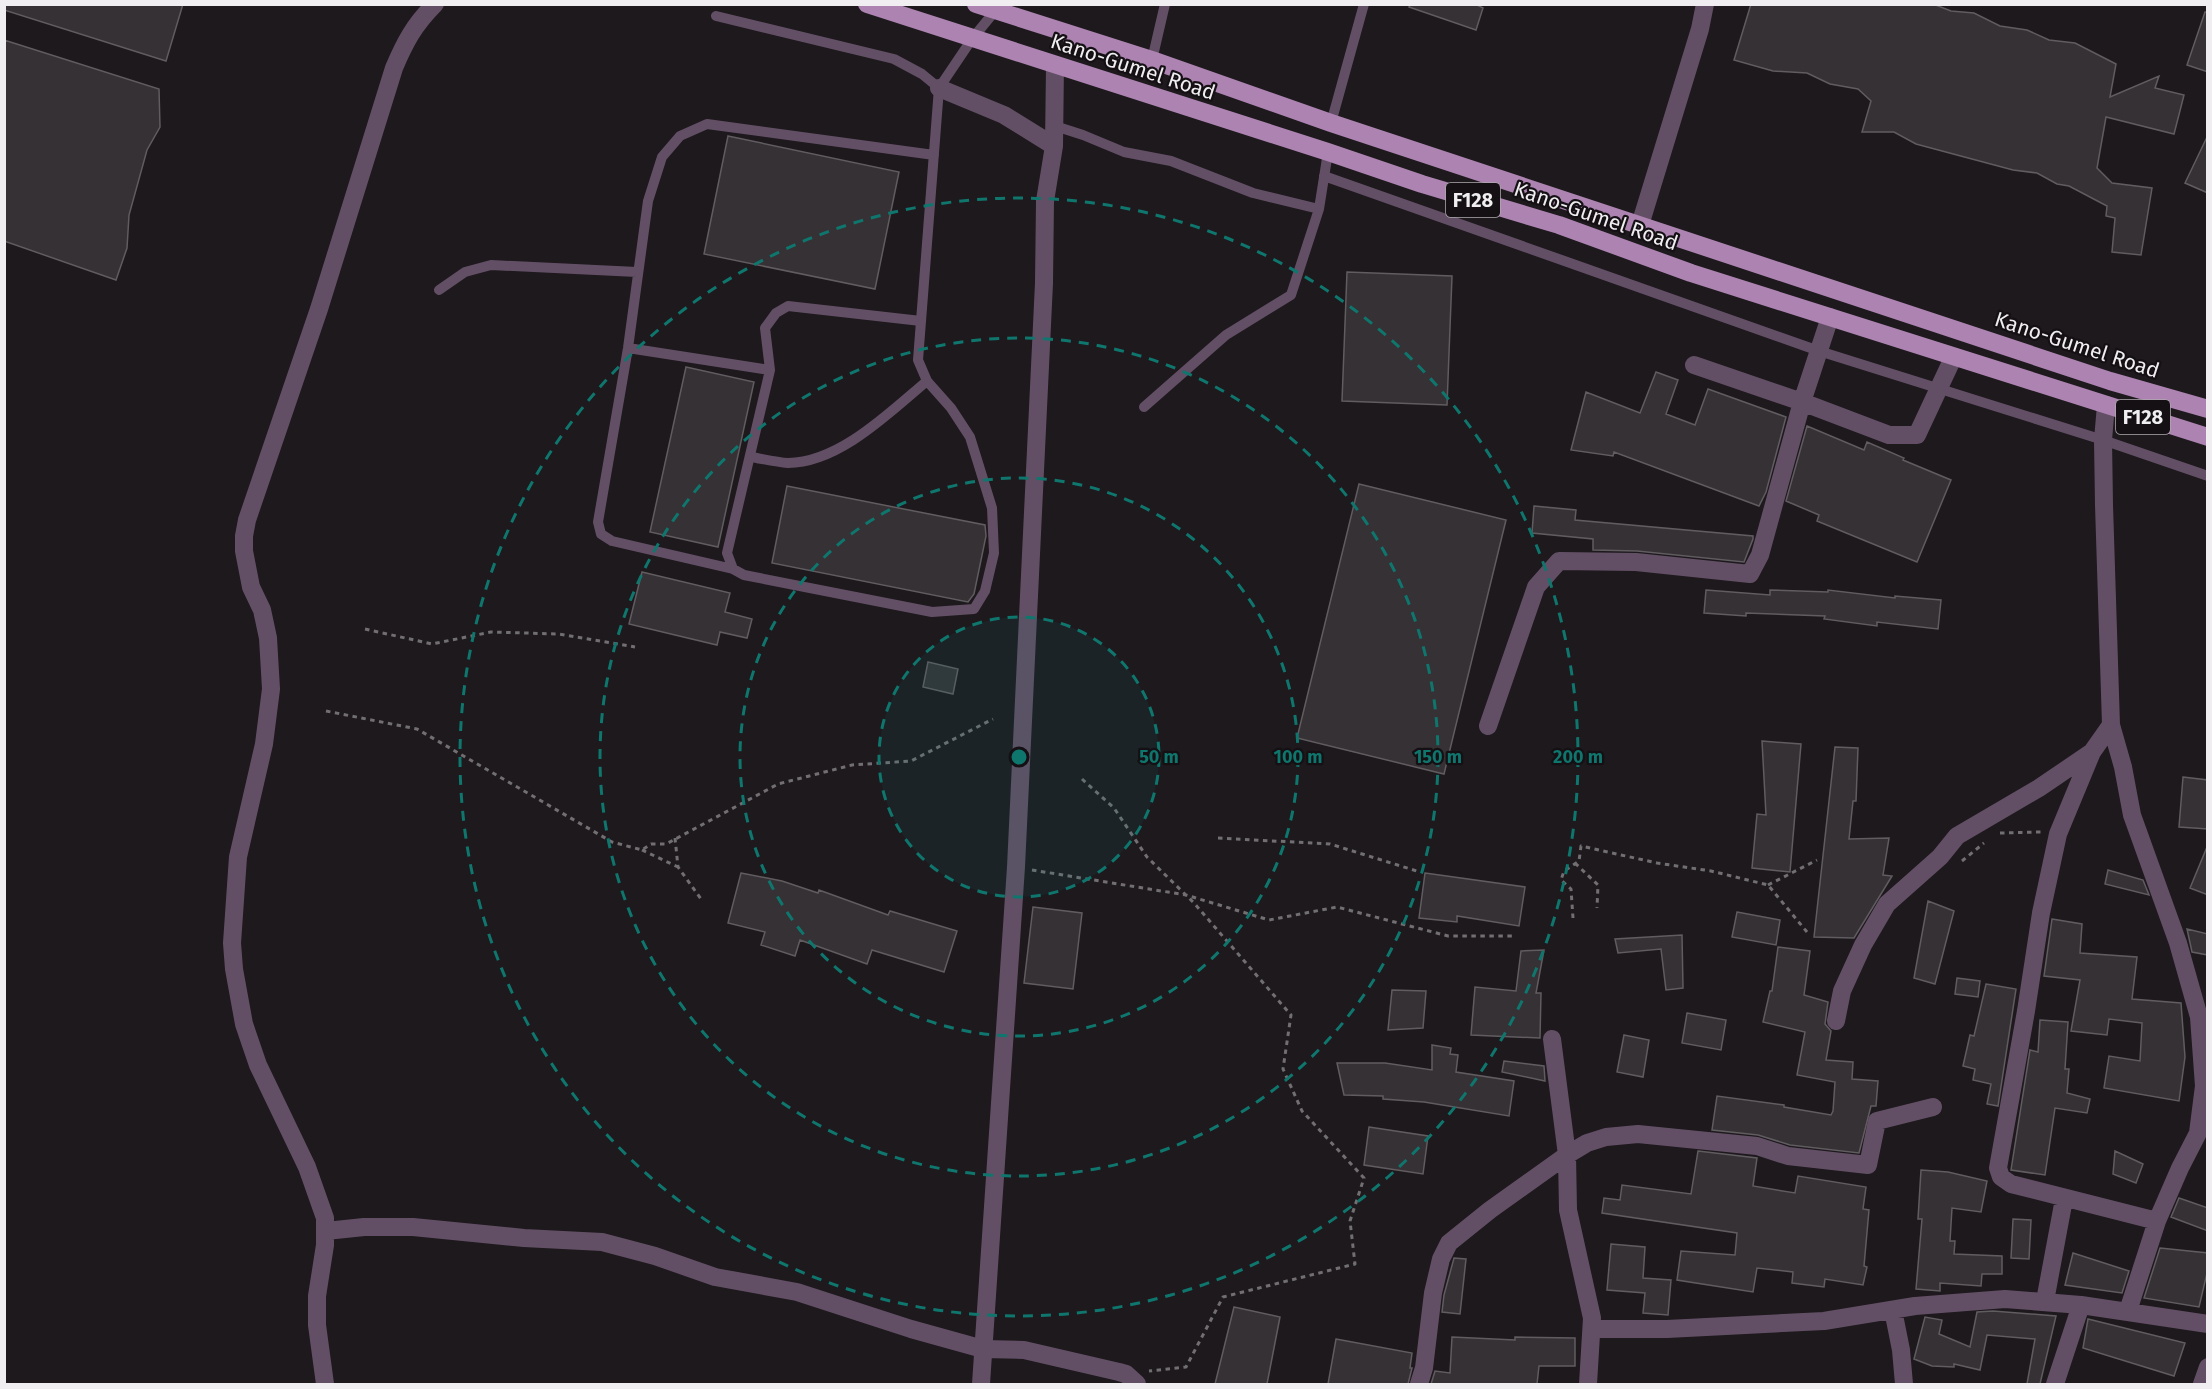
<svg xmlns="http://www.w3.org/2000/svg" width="2212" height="1389" font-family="'Fira Sans',sans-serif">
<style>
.building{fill:#353135;stroke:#605c60;stroke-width:1.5}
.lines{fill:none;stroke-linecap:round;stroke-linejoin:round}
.path{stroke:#726f73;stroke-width:3;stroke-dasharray:4.5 4.5;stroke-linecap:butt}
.lane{stroke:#634f65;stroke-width:10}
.street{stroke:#634f65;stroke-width:18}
.primary{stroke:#ad83b1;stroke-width:18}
.ring{fill:none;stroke:#0f766e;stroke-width:3;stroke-dasharray:10 8}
.labels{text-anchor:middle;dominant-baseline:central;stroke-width:4.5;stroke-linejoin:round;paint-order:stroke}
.shield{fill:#141014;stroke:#aeabaf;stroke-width:1.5}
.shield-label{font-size:20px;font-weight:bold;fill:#f0eef1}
.street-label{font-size:21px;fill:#f0eef1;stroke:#141014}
.centre{fill:#0f766e;stroke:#141014;stroke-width:3}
.ring-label{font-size:18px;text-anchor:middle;font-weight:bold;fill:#0f766e;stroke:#141014;stroke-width:4.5;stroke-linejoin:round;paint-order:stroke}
</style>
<rect width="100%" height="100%" fill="#1d191d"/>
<path class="building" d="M4,4H183L166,61L4,10Z
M1410,4H1475L1483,8L1476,30L1409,7Z
M1751,4H1933L1951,11L1974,13L2000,26L2027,30L2049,40L2075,43L2116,64L2110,97L2159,76L2155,88L2184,95L2174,134L2106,117L2097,168L2112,183L2152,188L2141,255L2112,252L2115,218L2106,216L2107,206L2069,186L2057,184L2037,173L2013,170L1916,144L1894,132H1862L1871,101L1858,89L1830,84L1807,73L1773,71L1734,60Z
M2205,12H2208V72L2187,65Z
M4,40L159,89L160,127L147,150L129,215L127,248L116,280L4,241Z
M2208,135V193L2185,183Z
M728,136L899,172L875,289L704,254Z
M1347,272L1452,276L1447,405L1342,401Z
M686,367L754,382L718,547L650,532Z
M1656,372L1678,380L1666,414L1695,425L1708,389L1786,417L1766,492L1759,506L1614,452L1613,456L1571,450L1586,392L1640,413Z
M1807,426L1864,450L1867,442L1904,458L1903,460L1951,480L1917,562L1817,521L1819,515L1786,501Z
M1359,484L1506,520L1444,774L1297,738Z
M787,486L985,525L986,536L974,594L968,602L772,563Z
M1534,506L1576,510L1575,520L1753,536V539L1744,562L1637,551L1593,550V539L1532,533Z
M642,572L730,593L725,612L752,619L747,638L720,632L717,645L629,624Z
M1706,590L1770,595V590L1828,592V590L1895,598V596L1941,600L1938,629L1877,622V626L1824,619L1825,616L1746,613V616L1704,613Z
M928,662L958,669L953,694L923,687Z
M1762,741L1801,744L1790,872L1752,868L1757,814L1766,815Z
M1835,747L1858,748L1856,801H1853L1849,839L1889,838L1883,875L1892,876L1854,938L1814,937Z
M2183,777L2208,780V829L2179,827Z
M2207,847H2208V895L2190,888Z
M2108,870L2143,880L2149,895L2105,884Z
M741,873L782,881L818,893L819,890L888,915L890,911L957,931L944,972L872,950L867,964L800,940L795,956L761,945L765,932L728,923Z
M1425,873L1525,887L1519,926L1457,916V922L1419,918Z
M1928,901L1954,911L1935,984L1914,978Z
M1033,907L1082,913L1073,989L1024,983Z
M1737,912L1780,920L1776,945L1732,937Z
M2052,919L2082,924L2080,953L2137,957L2132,999L2181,1003L2185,1057L2179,1101L2104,1088L2109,1056L2140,1061L2142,1023L2109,1019L2107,1035L2071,1031L2080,980L2044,976Z
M2187,929L2208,934V955L2192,952Z
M1682,935L1683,988L1666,990L1661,949L1618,953L1615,939Z
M1778,947L1810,951L1804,995L1828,1002L1825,1024L1831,1031L1826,1060L1853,1062L1852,1079L1878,1081L1876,1106H1871L1859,1153L1790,1145L1758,1135L1712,1130L1717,1096L1784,1105V1107L1831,1115L1833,1111L1835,1082L1797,1075L1805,1032L1763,1022L1770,991H1772Z
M1544,950L1536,993H1541L1540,1038L1471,1035L1475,987L1516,991L1521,951Z
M1957,978L1980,981L1978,997L1955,994Z
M1986,984L2016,989L1998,1106L1987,1104L1991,1084L1973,1080L1975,1069L1963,1066L1970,1035L1974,1036Z
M1392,990L1426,991L1423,1028L1388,1030Z
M1687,1013L1726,1020L1721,1050L1682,1043Z
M2040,1020L2068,1022L2065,1069H2069L2067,1093L2090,1099L2087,1113L2055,1108L2045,1175L2011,1170L2030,1050L2038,1052Z
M1624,1035L1649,1040L1643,1077L1617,1072Z
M1432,1045L1451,1048L1450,1054L1458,1055L1456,1072L1514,1081L1509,1116L1424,1102L1383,1099V1096L1344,1095L1337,1063H1385L1432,1070Z
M1504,1061L1544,1066L1545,1081L1502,1072Z
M1369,1127L1428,1136L1423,1174L1364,1165Z
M1698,1151L1757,1158L1753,1186L1795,1193L1798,1176L1866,1187L1863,1209L1869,1210L1864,1266L1867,1267L1863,1285L1825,1279L1824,1287L1792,1283L1793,1272L1757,1268L1753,1292L1677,1280L1681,1251L1735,1255L1737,1233L1602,1213L1604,1198L1620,1200L1622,1185L1691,1194Z
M2115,1151L2143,1164L2136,1183L2113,1174Z
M1921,1170L1948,1172L1987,1181L1981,1212L1952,1208L1950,1241H1955L1954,1254L2002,1256V1274H1982L1981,1286L1940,1283V1291L1916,1289L1922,1219H1918Z
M2179,1198L2208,1208V1231L2171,1217Z
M2013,1219L2031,1220L2029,1259L2011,1258Z
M1611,1244L1645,1247L1643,1278L1671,1280L1668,1315L1643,1313L1645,1293L1607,1290Z
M2160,1248L2208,1253V1269L2199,1307L2144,1298Z
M2073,1253L2129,1271L2122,1293L2065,1285Z
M1454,1258L1466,1259L1460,1314L1442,1312L1444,1295Z
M1234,1307L1280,1317L1267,1384H1215Z
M1993,1311L2056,1316L2040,1384H2027L2035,1339L1987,1335L1980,1370L1954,1364V1367L1932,1366L1914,1359L1925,1317L1942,1320L1939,1334L1970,1347L1977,1312Z
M2088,1319L2185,1343L2174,1376L2083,1348Z
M1452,1337L1515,1340V1337L1575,1338V1366H1539L1537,1384H1431L1435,1371L1450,1373Z
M1336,1339L1412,1353L1410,1368H1412L1408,1384H1328Z"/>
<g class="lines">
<path class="path" d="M365,629L432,644L491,632L558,634L635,647
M326,711L417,729L612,842L642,850L651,844H666L778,784L852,765L911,761L993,719
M1082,779L1114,808L1147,857L1194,903L1291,1015L1283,1069L1302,1111L1364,1178L1350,1221L1355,1264L1223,1297L1186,1367L1149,1371
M2000,833L2041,832
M675,838L678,867L701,899
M1218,838L1330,844L1420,872
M642,850L678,867
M1962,861L1984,843
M1575,863L1598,885L1597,908
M1032,870L1186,895L1269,920L1337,907L1448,936H1515
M1768,885L1817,860
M1573,918L1571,889L1561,880L1564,871L1579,861L1581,846L1657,863L1711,871L1768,885L1807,932"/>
<path class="lane" d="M716,16L894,59L922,74L939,88
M1152,60L1165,4
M1331,123L1364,4
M1055,126L1083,135L1124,152L1171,161L1253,193L1319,209L1328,152
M1324,176L1819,351L2103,440L2208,476
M439,290L465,272L491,265L637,272
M921,321L788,306L776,313L765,328L770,370L727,553L733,569L744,575L932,612L974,609L985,591L994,553L992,508L970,437L951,408L927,381L918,360L939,88L972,39L995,11
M628,348L770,370
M1144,407L1226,335L1291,295L1319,209
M751,457C763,459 776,462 788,463C839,463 890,412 927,381
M733,569L612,541L601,534L598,522L628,348L648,201L662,157L680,136L707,124L934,155"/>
<path class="street" d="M939,88L1004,115L1054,146
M1640,225L1700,29L1705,4
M1830,317L1802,402L1889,435H1917L1953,358
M2106,405L2103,440L2104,505L2111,725L2123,767L2132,815L2178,943L2199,1017L2204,1086L2198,1133L2180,1168L2157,1221L2128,1311
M1488,726L1536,587L1559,561L1636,562L1750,574L1760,555L1802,402L1694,365
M2092,752L2058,834L2041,913L2026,1011L1998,1168L2001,1177L2011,1184L2157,1221
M1836,1021L1842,991L1863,945L1887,904L1940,857L1957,836L2039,788L2092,752L2111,725
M1552,1039L1567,1155L1568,1210L1592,1318L1588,1384
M326,1231L364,1227H413L524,1238L602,1242L655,1256L715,1277L797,1292L911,1329L983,1349L1024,1350L1119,1372L1126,1374L1137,1384
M2045,1301L2064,1199
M1893,1310L1901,1350L1904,1384
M1592,1329H1667L1824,1321L1915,1306L2005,1299L2081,1305L2208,1324
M325,1384L317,1325V1296L325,1245V1218L307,1167L258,1065L244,1024L234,969L232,943L238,857L264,744L271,689L268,638L262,610L251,587L244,551V536L247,520L319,309L394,68C405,42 414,25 435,4
M981,1384L1016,867L1044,283L1045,201L1054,146L1055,65
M1419,1384L1424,1368L1433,1293L1441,1259L1449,1243L1490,1210L1567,1155L1587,1143L1606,1137L1638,1134L1757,1146L1788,1156L1868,1165L1877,1121L1933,1107
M2055,1384L2081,1305
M2202,1384L2208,1367"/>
<path class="primary" d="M867,4L1328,152L1422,184L1559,225L1691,273L2208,437
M976,4L1152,60L1331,123L2110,381L2208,409"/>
</g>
<circle cx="1019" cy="757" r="140" fill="#0f766e" fill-opacity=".12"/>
<g class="ring">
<circle cx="1019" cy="757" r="140"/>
<circle cx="1019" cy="757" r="279"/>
<circle cx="1019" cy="757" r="419"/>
<circle cx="1019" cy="757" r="559"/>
</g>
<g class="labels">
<g class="shield">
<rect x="1446" y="183" width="54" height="34" rx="4.5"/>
<rect x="2116" y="400" width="54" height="34" rx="4.5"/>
</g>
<g class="shield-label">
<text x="1473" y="200">F128</text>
<text x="2143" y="417">F128</text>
</g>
<g class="street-label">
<text transform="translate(1133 67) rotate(18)">Kano-Gumel Road</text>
<text transform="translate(1596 216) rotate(19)">Kano-Gumel Road</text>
<text transform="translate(2077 345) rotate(18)">Kano-Gumel Road</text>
</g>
</g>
<circle cx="1019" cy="757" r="9" class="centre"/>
<g class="ring-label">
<text x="1159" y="763">50 m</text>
<text x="1298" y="763">100 m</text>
<text x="1438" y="763">150 m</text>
<text x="1578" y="763">200 m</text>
</g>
<rect width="2212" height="1389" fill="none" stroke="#f0eef1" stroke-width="12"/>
</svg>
